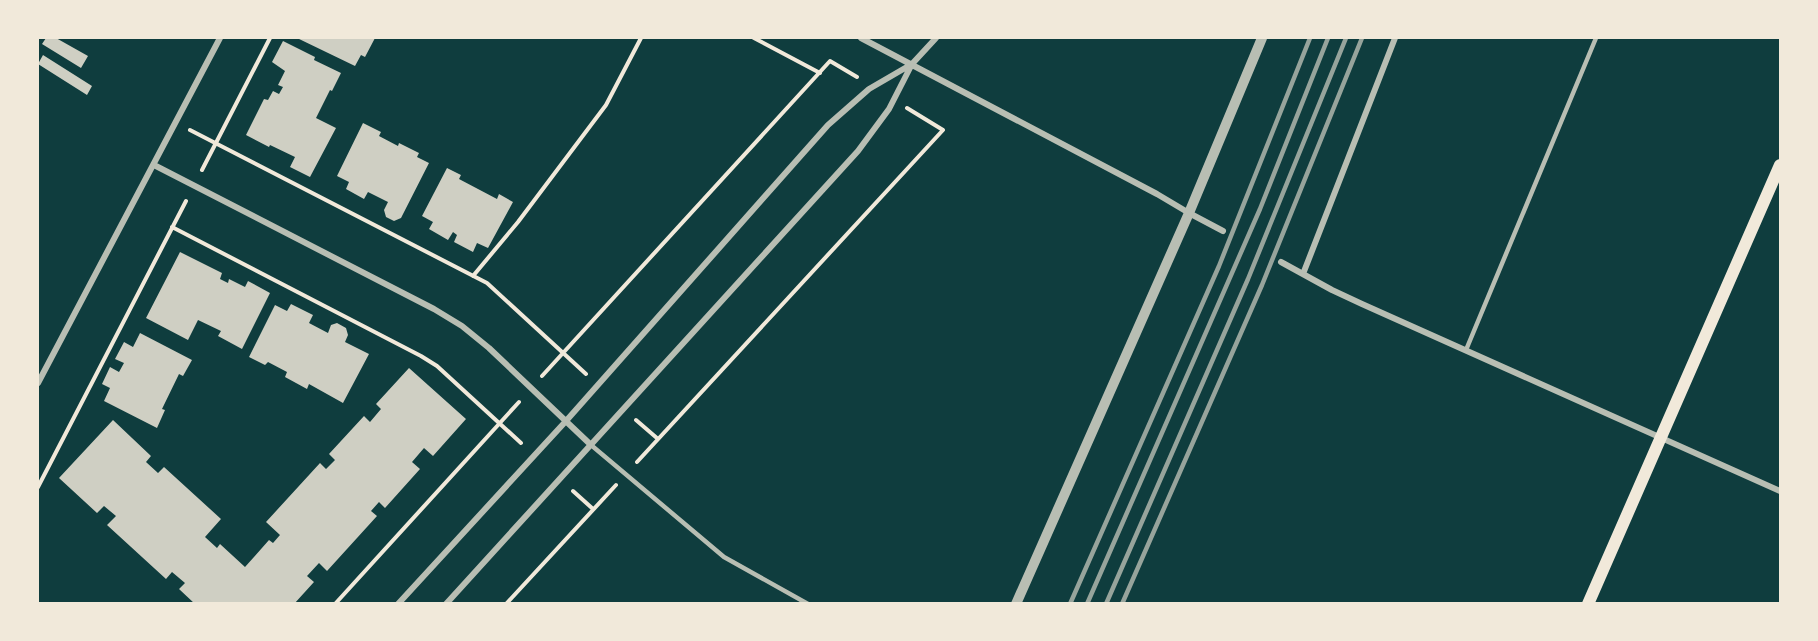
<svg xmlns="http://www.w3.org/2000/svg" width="1818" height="641" font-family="Inter,sans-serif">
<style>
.building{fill:#cfcfc3}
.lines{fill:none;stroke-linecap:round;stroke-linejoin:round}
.path{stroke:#f1e9da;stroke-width:4}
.service{stroke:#b8beb3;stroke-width:4.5}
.minor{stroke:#b8beb3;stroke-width:6}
.tertiary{stroke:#b8beb3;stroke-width:10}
.secondary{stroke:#f1e9da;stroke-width:12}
.rail{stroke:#97a49c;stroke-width:4.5}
</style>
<rect width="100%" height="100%" fill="#0f3d3e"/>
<path class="building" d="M46,38H56L88,56L81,68L42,44Z
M297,38H375L365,57L361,55L355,66Z
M283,41L315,57L314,60L341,73L332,91L330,90L316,118L336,128L310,177L290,167L295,157L270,145L269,147L246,135L264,99L268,100L273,91L279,94L283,87L278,85L285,71L272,62Z
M43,55L92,86L87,95L38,64Z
M363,123L381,132L379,136L398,146L399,143L419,153L417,157L429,163L401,218L394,221L386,217L384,210L388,202L368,192L364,199L346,189L349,182L337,176Z
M447,168L461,175L459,179L497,199L499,194L513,202L488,248L477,243L473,252L454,242L457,235L453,232L448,240L429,229L433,222L422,216Z
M180,252L222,273L220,279L228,283L229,279L245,287L248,281L270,293L242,349L218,336L221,331L198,320L188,340L146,318Z
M291,304L313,315L309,323L328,333L331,325L337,323L346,328L348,335L345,342L369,354L343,403L309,384L307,389L285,377L287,372L268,362L265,365L249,357L275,305L287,311Z
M140,333L192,360L183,376L179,374L162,409L165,410L157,428L104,401L110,388L102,384L110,367L119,372L124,363L115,359L124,342L133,347Z
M409,368L466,419L433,456L424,448L412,462L420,469L385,508L379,502L371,511L377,516L327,571L319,563L307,576L314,582L294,604H195L179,589L185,583L172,572L166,579L107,525L116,516L104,506L97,513L59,478L113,420L151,456L146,462L158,473L164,467L221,519L205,537L217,548L220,544L245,567L269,540L273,543L280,535L266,522L320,463L326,469L335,460L329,454L364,416L370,422L381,409L376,404Z"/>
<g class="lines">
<path class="path" d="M754,38L820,73
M190,130L487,283L586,374
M202,170L270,38
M172,227L421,356L437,366L521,443
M473,276L518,222L606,105L641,38
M542,376L830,61L857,77
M636,420L658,439
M637,462L943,130L907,108
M38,487L186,201
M573,491L593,509
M335,604L519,402
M506,604L616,485"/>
<path class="service" d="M1466,350L1596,38
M591,445L724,557L808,604"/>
<path class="minor" d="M861,38L1157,194L1189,213L1223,231
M154,165L434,309L462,326L489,348L591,445
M1281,262L1332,290L1362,304L1780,491
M1303,274L1395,38
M38,383L220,38
M398,604L566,421L828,125L869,89L912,64
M446,604L858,151L889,109L912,64L936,38"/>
<path class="tertiary" d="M1016,604L1189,213L1262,38"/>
<path class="secondary" d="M1588,604L1780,165"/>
<path class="rail" d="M1070,604L1219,266L1310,38
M1087,604L1260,209L1328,38
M1106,604L1248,279L1346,38
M1122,604L1262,285L1362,38"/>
</g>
<rect width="1818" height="641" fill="none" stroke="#f1e9da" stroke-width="78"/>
</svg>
